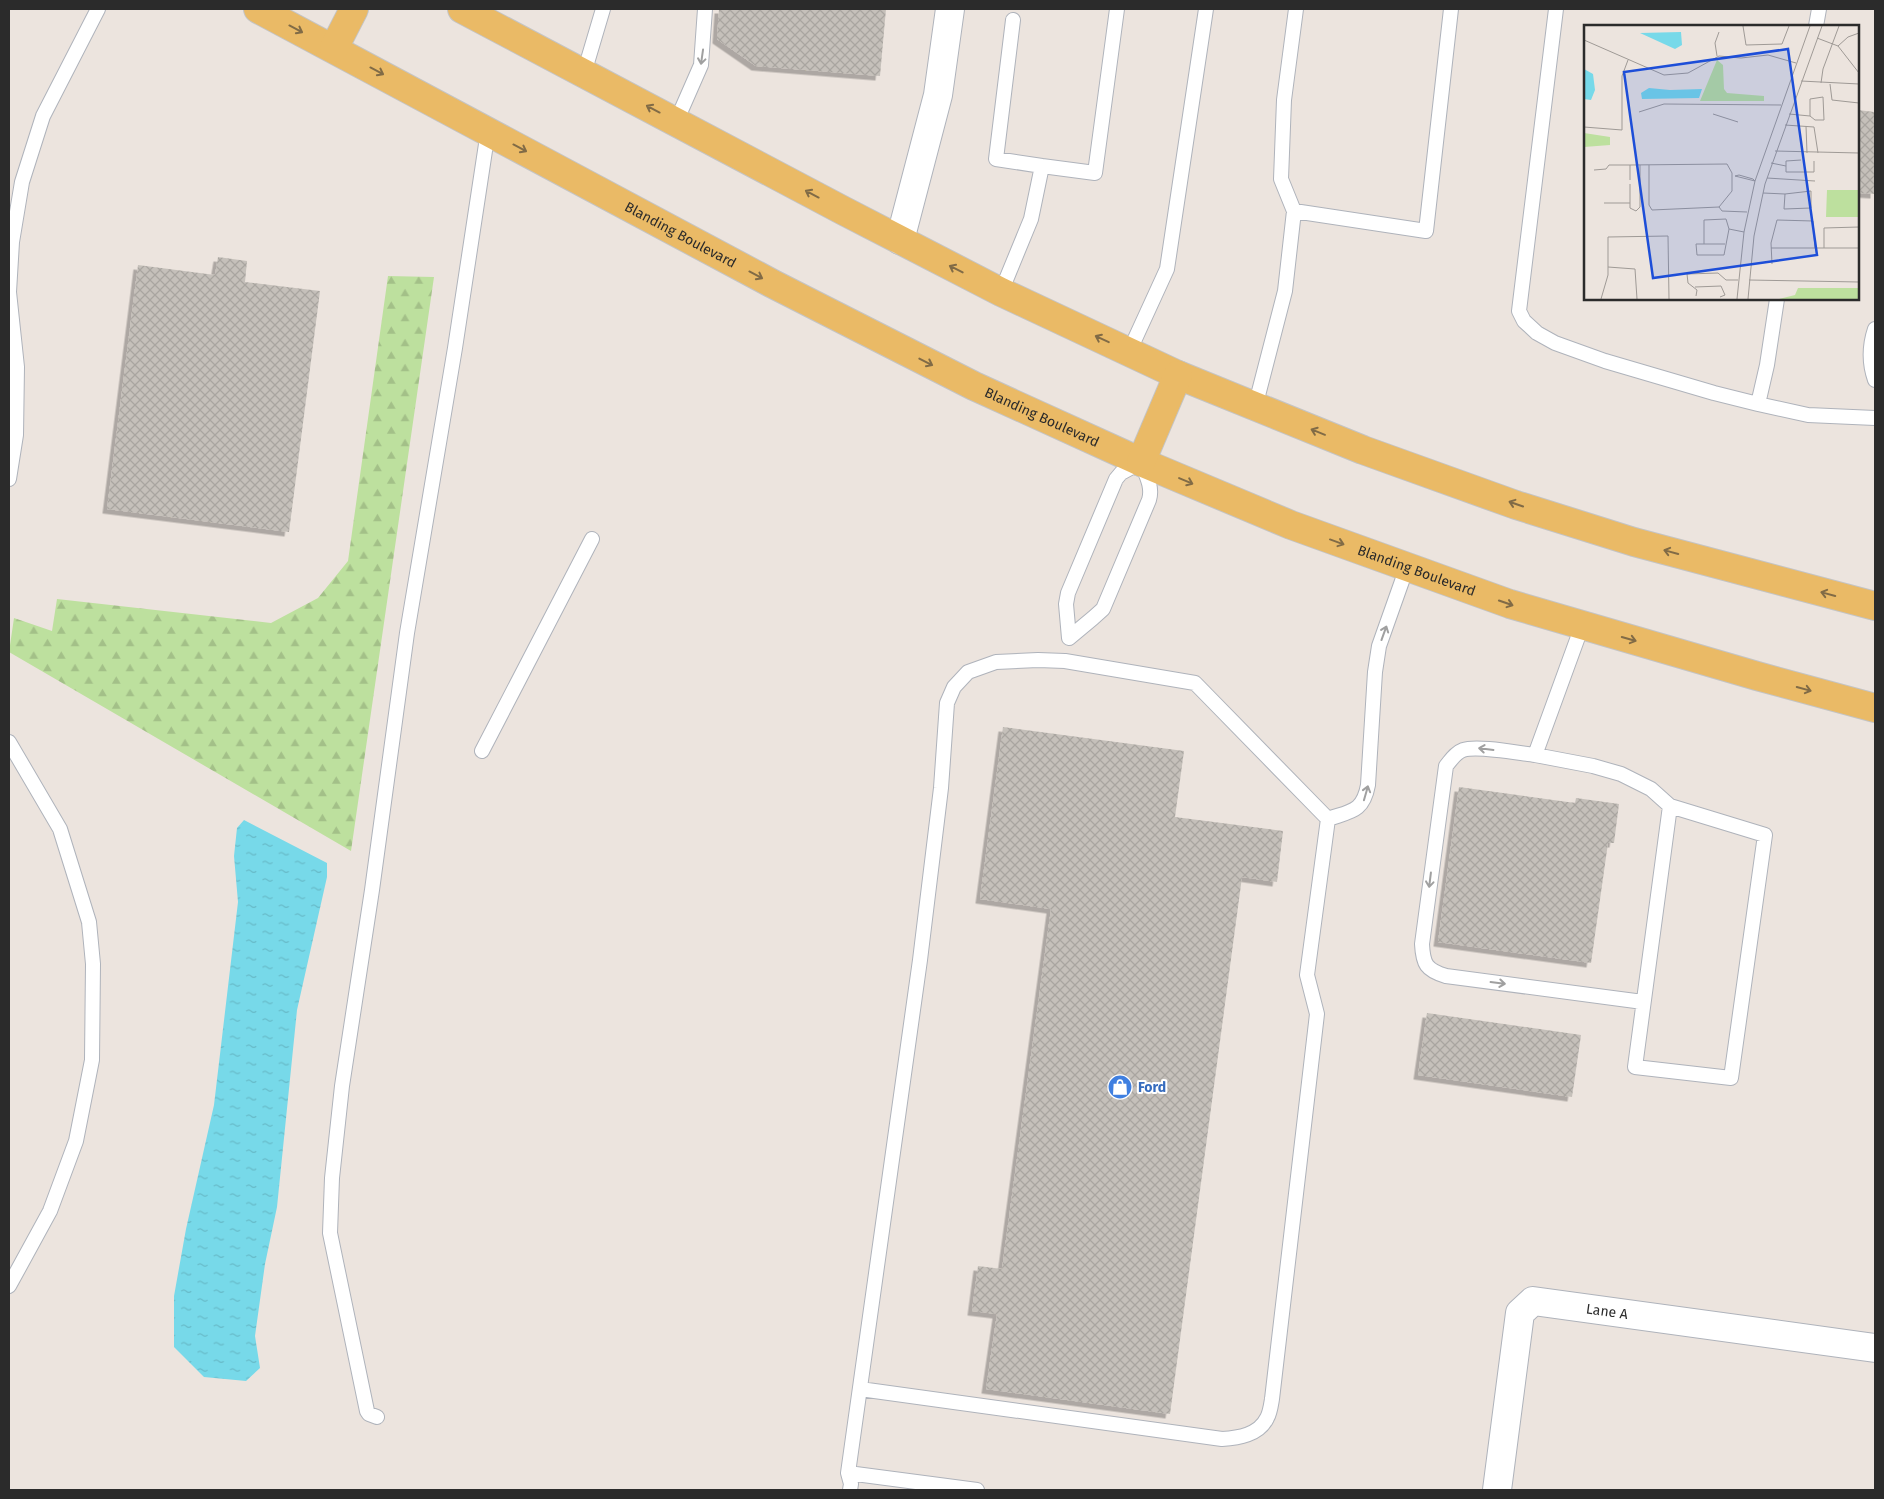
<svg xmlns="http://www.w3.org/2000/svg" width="1884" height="1499" font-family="'Fira Sans',sans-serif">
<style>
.forest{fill:url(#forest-firs)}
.water{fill:url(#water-ripples)}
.building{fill:url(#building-cross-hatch);filter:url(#shadow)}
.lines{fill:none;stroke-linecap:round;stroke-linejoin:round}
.service-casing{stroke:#afb3bb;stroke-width:16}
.minor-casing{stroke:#afb3bb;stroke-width:30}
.primary-casing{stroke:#c4c4c4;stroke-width:30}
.service{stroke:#fff;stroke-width:14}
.minor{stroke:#fff;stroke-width:28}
.primary{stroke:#eaba66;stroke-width:28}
.oneway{stroke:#816b46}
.oneway2{stroke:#a0a0a0}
.labels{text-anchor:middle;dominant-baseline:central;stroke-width:4;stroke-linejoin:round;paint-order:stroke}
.street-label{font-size:14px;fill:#2b2b2b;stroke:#fff}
.shop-label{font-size:14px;font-weight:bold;fill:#366cbe;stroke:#fff;text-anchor:start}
.inset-road{fill:none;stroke:#9f9a96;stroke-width:1}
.view{fill:#1d4ed8;fill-opacity:0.15;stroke:#1d4ed8;stroke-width:2.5}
.inset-edge{fill:none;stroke:#2b2b2b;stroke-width:2.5}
</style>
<defs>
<pattern id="forest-firs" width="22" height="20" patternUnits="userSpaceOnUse" patternTransform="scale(1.25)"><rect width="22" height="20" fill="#bde09e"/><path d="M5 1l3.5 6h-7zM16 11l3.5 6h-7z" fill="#a3c088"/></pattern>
<pattern id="water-ripples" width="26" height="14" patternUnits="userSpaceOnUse" patternTransform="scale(1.25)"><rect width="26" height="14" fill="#77d9e9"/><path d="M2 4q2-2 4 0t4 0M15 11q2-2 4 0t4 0" fill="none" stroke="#67bac8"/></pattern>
<pattern id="building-cross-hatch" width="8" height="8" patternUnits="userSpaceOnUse" patternTransform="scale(1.25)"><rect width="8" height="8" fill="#c5c0ba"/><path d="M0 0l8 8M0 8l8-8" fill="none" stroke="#a9a5a0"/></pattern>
<filter id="shadow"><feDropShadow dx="-4.5" dy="4.5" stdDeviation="0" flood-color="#0004"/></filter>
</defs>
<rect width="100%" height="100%" fill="#ece4de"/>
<path class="forest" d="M388,276L434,277L351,851L9,652L14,618L52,631L57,599L271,623L318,598L348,561Z"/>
<path class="water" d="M244,820L327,863V877L297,1010L277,1207L265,1264L255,1336L260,1368L246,1381L204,1377L174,1347V1296L186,1229L214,1105L238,902L234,856L237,828Z"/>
<path class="building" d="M719,9H886L880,76L756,66L717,39Z
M1874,107H1875V194L1860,193L1861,190H1858V110L1874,112Z
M218,257L247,261L245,282L320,291L289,532L107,509L138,265L215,275Z
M1003,727L1184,751L1175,817L1283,831L1277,882L1242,877L1170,1414L986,1389L997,1314L972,1311L978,1266L1002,1269L1051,909L980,899Z
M1459,787L1575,803L1576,798L1619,804L1614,843H1608L1591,963L1438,942Z
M1427,1013L1581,1035L1572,1097L1418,1075Z"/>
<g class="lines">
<defs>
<path id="service" d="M1556,9L1519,311L1524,321L1537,333L1555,343L1605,361L1714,393L1758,404L1808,415L1875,418
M1816,26L1819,9
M584,73L603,9
M676,122L701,65L705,9
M1042,166L1095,173L1117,9
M1294,211L1426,231L1451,9
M1001,292L1031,219L1042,166L996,159L1013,20
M1875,329C1869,347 1869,363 1875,380
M1129,352L1167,269L1206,9
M1758,404L1767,365L1777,299
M1255,407L1285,291L1294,211L1281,179L1284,100L1296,9
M1141,462C1146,475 1153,487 1149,500L1103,609L1093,618L1069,638L1066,604L1068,593L1116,479L1121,473Z
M9,479L16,435L17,367L9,292L12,242L22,182L43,116L98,9
M1582,626L1535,755L1593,766L1621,774L1651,789L1670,806L1765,835L1731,1078L1635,1067L1670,806
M9,742L60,829L89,922L93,964L92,1060L76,1141L50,1211L9,1286
M482,751L592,539
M1535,755C1518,753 1477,745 1463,750C1455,753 1451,760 1446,766L1422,944C1423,964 1426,970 1446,976L1643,1002
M1328,819C1351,811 1363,812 1368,785L1375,672L1379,646L1407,567
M860,1389L1222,1439C1238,1438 1259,1435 1267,1418C1270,1413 1271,1405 1272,1399L1317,1014L1307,975L1328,819
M377,1417L369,1414L367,1411L330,1233L332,1178L342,1086L372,890L407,633L455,348L488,131
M848,1473L977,1490
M850,1490L851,1484L848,1473L920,960L941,788L947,703L954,687L968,672L996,662L1038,660L1065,661L1195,683L1328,819"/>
<g id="minor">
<path d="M900,240L938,95L950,9"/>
<path id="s1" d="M1497,1490L1520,1313L1533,1301L1875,1348"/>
</g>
<g id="primary">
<path id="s2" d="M258,9L773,284L974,386L1141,462L1291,525L1510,604L1757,676L1875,708"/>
<path d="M462,9L844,211L1001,292L1178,375L1363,450L1516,505L1634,542L1875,606"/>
<path d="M334,48L354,9"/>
<path d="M1141,462L1178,375"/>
</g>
</defs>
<use href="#service" class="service-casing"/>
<use href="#minor" class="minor-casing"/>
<use href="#primary" class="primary-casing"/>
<use href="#service" class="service"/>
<use href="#minor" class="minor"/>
<use href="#primary" class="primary"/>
</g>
<defs><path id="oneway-shaft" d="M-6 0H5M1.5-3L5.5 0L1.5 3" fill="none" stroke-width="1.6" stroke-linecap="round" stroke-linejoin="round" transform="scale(1.25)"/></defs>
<g class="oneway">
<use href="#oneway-shaft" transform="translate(296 29) rotate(28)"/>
<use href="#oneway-shaft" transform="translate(377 71) rotate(28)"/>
<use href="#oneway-shaft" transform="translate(653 109) rotate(-152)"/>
<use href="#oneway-shaft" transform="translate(520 148) rotate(28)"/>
<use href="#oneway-shaft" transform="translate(812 194) rotate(-152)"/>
<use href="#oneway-shaft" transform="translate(956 269) rotate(-153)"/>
<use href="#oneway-shaft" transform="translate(756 275) rotate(28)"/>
<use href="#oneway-shaft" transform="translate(1102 339) rotate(-155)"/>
<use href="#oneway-shaft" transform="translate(926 362) rotate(27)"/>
<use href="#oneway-shaft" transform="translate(1318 432) rotate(-158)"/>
<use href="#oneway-shaft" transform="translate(1186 481) rotate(23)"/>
<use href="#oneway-shaft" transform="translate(1516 504) rotate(-161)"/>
<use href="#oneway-shaft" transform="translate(1337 542) rotate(20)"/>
<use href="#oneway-shaft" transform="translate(1671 552) rotate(-165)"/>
<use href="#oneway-shaft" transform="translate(1828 594) rotate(-165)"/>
<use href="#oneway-shaft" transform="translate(1506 603) rotate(19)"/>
<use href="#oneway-shaft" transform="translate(1629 639) rotate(16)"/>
<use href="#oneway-shaft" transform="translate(1804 689) rotate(15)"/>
</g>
<g class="oneway2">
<use href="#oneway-shaft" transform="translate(702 57) rotate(98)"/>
<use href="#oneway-shaft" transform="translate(1384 633) rotate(-70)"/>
<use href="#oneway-shaft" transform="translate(1486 749) rotate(-173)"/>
<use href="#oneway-shaft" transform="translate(1366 793) rotate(-74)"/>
<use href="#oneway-shaft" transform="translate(1430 880) rotate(97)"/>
<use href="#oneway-shaft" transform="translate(1498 983) rotate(7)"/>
</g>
<defs>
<symbol id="shop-disc" viewBox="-11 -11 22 22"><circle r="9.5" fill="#3f7fe0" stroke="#fff"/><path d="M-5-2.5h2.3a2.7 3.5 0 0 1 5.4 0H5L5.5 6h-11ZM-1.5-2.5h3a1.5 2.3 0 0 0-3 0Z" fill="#fff"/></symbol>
</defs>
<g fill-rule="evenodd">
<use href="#shop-disc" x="1106" y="1073" width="28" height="28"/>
</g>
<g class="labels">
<g class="street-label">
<text stroke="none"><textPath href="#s2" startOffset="479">Blanding Boulevard</textPath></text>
<text stroke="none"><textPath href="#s2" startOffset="884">Blanding Boulevard</textPath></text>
<text stroke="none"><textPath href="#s2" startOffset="1289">Blanding Boulevard</textPath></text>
<text stroke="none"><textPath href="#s1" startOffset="271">Lane A</textPath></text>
</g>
<g class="shop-label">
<text x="1138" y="1087">Ford</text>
</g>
</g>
<g transform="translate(1584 25)">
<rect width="275" height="275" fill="#ece4de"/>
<path d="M133,35L139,40L140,64L143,68L180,71V76H116ZM0,108L26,112V120L0,122ZM243,165H275V192H242ZM214,263H275V274H195L211,270Z" fill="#bde09e"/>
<path d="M97,7L98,20L91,24L56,8ZM0,44L9,49L11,65L7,75L0,74ZM65,63L86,65L118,64L115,73L58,74L57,68Z" fill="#77d9e9"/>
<path class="inset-road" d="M159,1L162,20L198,19L205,1M233,13L254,21L275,48M0,15L80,50L104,48L135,31L157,33L184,30L212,38M254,21L264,12L275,8M133,31L131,18L135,7M217,56L275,59M237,58L239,44L255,1M246,59L248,75L275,78M55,87L80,79L197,80M129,89L154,97M205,89L226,91V74L239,72L240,95H231L226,91M201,100L230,102L234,128M222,101L223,128M0,102L38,105V51L44,35M191,126L275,128M187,138L202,141V136L217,135M65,140V180L68,185L135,182L138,186L163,187M202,141V147H230V136M10,145L22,144L25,140H46M155,150L169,154L171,156L151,151ZM183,153L231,156M46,155V140L143,139L148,148V166L135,182M46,159V183L52,186L56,182V140M179,168L201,169L200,184L227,183V166L201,169M20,178H46M275,202L240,203V223H275M120,219V195L142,194L145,204M141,219H112L113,230H140L145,204L160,207M187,223H240M188,239L187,218L193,195L229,196L231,223M24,242L51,244L53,274M165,255L275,257M111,262L137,261L141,270L136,272M112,271L113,265L104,258L103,249L134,248L142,255H154M17,274L24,250V212L84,211L85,274M153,274L160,207L171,156L226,1M164,274L170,211L181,159L238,1"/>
<path class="view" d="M204,24L233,230L69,253L40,47Z"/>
<rect width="275" height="275" class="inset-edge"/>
</g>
<rect width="1884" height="1499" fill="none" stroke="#2b2b2b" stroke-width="20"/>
</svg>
